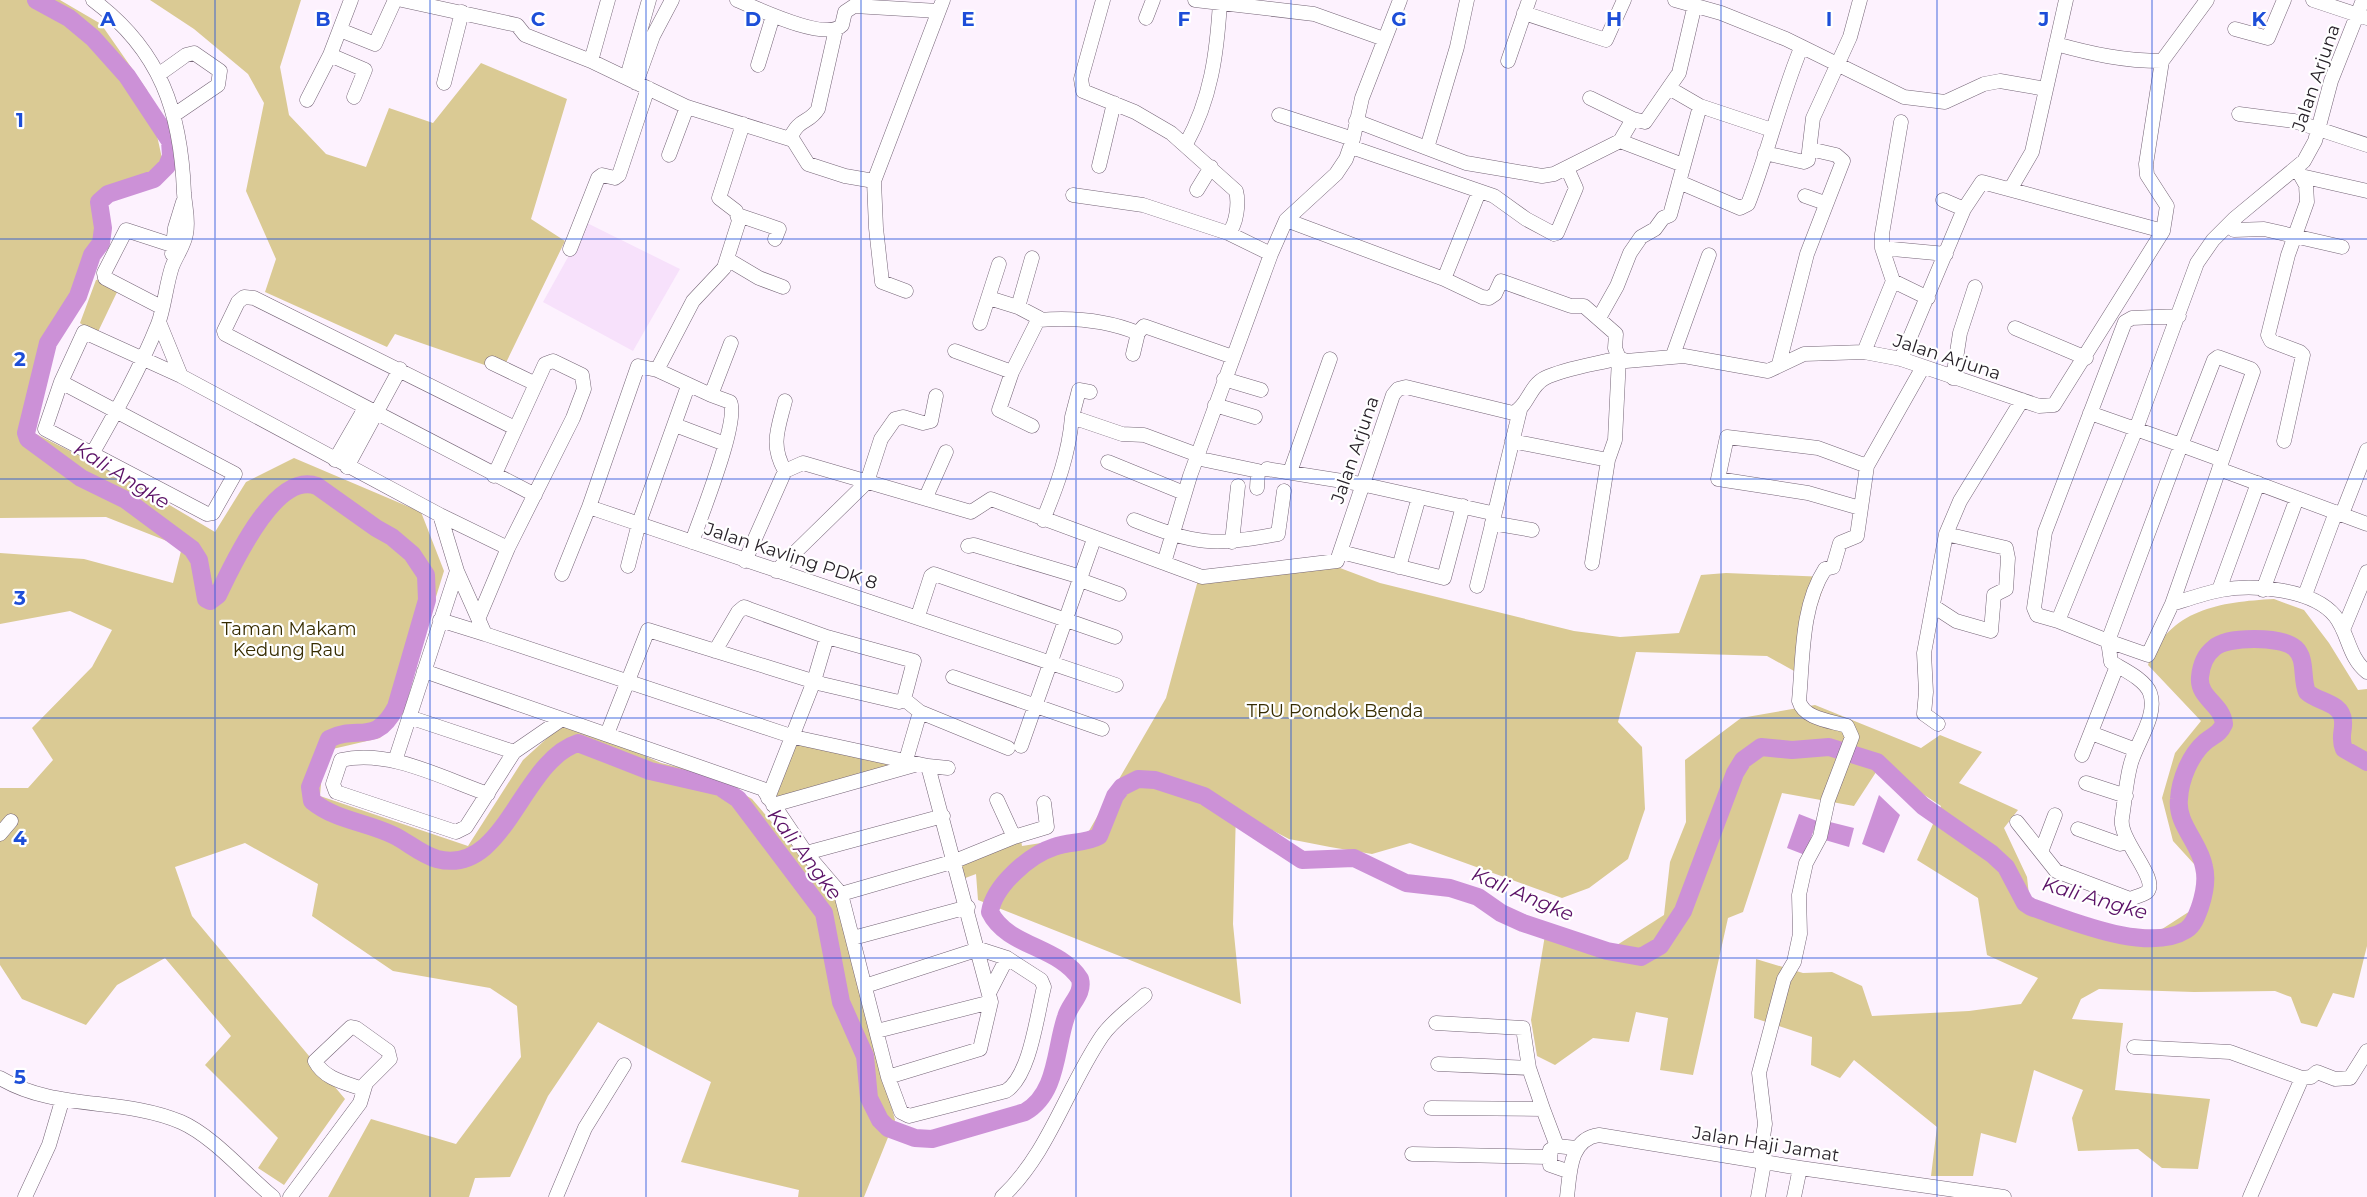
<svg xmlns="http://www.w3.org/2000/svg" width="2367" height="1197" font-family="Montserrat,sans-serif">
<style>
.built{fill:#f7e1fb}
.green{fill:#daca94}
.water{fill:#cc91d7}
.lines{fill:none;stroke-linecap:round;stroke-linejoin:round}
.river{stroke:#cc91d7;stroke-width:18}
.minor-casing{stroke:#756577;stroke-width:15}
.minor{stroke:#fff;stroke-width:14}
.grid{fill:none;stroke:#1d4ed8;stroke-width:1.5;stroke-opacity:0.55}
.labels{text-anchor:middle;dominant-baseline:central;stroke-width:4.5;stroke-linejoin:round;paint-order:stroke}
.street-label{font-size:18px;fill:#241e25;stroke:#fff}
.park-label{font-size:18px;fill:#362c01;stroke:#fff}
.water-label{font-size:20px;font-style:italic;fill:#5a1066;stroke:#fff}
.grid-label{font-size:20px;text-anchor:middle;font-weight:bold;fill:#1d4ed8;stroke:#fff;stroke-width:4.5;stroke-linejoin:round;paint-order:stroke}
</style>
<rect width="100%" height="100%" fill="#fdf2fe"/>
<path class="built" d="M587,223L680,269L633,351L543,302Z"/>
<path class="green" d="M0,0H60L101,24L147,90L165,172L106,204L24,428L124,478L215,532L246,482L294,458L421,512L444,571L402,707L380,738L324,751L320,796L468,846L523,760L566,721L661,763L711,775L752,799L837,898L895,1120L864,1197H798L799,1190L681,1162L711,1082L598,1022L548,1096L510,1177L475,1178L469,1197H328L371,1119L456,1144L521,1057L517,1006L490,988L393,971L312,916L318,884L245,843L175,867L192,916L345,1099L284,1185L258,1168L278,1138L205,1065L231,1036L165,958L117,985L86,1025L22,999L0,965V788H28L53,760L32,728L92,667L112,630L70,611L0,624V553L84,559L173,583L182,547L106,517L0,518Z
M150,0H301L280,67L289,115L326,154L366,167L389,108L433,123L481,63L567,99L531,219L565,241L502,371L395,334L387,347L265,292L276,259L246,191L264,103L248,74L194,29Z
M105,278L118,290L96,336L80,323L96,280Z
M1332,565L1380,583L1574,631L1620,637L1679,633L1701,575L1726,573L1827,577L1811,623L1803,676L1767,656L1636,652L1618,722L1642,747L1645,809L1628,859L1589,888L1562,898L1410,843L1372,854L1330,847L1289,839L1236,811L1233,924L1241,1004L978,900L976,874L960,880L958,860L1021,840L1022,846L1086,836L1166,698L1198,580Z
M2274,599L2304,610L2329,643L2358,690L2367,689V946L2354,998L2333,993L2317,1027L2301,1023L2291,997L2275,991L2194,992L2099,989L2081,999L2072,1019L2123,1023L2115,1090L2210,1099L2198,1169L2162,1168L2138,1149L2078,1151L2072,1118L2083,1090L2034,1070L2016,1143L1981,1133L1973,1176H1931L1937,1127L1854,1060L1840,1078L1811,1065L1812,1037L1754,1018L1756,959L1803,973L1832,972L1862,986L1872,1016L1969,1011L2021,1004L2038,978L1987,955L1978,898L1917,860L1941,806L1880,766L1854,806L1782,793L1743,912L1728,918L1693,1075L1660,1070L1668,1018L1636,1012L1629,1042L1593,1038L1555,1065L1537,1056L1531,1020L1545,935L1606,952L1664,915L1670,862L1686,822L1685,760L1741,718L1815,705L1921,748L1940,735L1982,752L1959,783L2018,810L2004,828L2027,877L2030,904L2074,923L2159,931L2201,904L2205,876L2173,841L2162,798L2175,753L2201,721L2148,665C2169,609 2220,602 2274,599Z
M794,737L911,766L773,805Z"/>
<path class="water" d="M1879,795L1900,815L1884,853L1862,844Z
M1799,814L1817,821L1805,855L1787,848Z
M1830,822L1854,828L1849,847L1825,840Z"/>
<g class="lines">
<path class="river" d="M36,0L69,18L93,38L127,76L170,141L171,156L167,166L154,179L108,194L99,202L103,228L101,243L92,255L78,296L48,343L26,433L28,439L81,478L126,500L192,549L199,560L206,599L210,601L218,595C232,566 275,470 317,486L376,528L392,537L412,554L426,575L427,600L396,707C375,747 358,724 329,739L310,787L312,801C335,820 366,822 393,835C408,842 420,854 437,859C505,877 521,761 578,743L650,771L720,787L738,799L824,913L841,1002L865,1056L869,1098L880,1120L888,1128L915,1138L932,1139L1025,1112C1058,1093 1055,1048 1066,1017C1070,1003 1084,994 1080,979C1059,946 1007,947 990,912C994,886 1029,855 1054,847C1069,841 1085,844 1099,836L1115,796L1122,787L1138,779L1155,780L1204,796L1302,860L1354,858L1406,883L1450,888L1478,897L1501,913L1523,923L1607,951L1641,957L1660,946L1683,911L1735,773L1743,760L1761,747L1792,750L1829,747L1877,762L1923,806L1992,854L2006,867L2025,903L2031,907C2070,920 2148,954 2186,930C2194,925 2197,915 2200,907C2204,895 2207,879 2204,867C2200,843 2176,824 2179,799C2180,780 2190,755 2205,742C2213,735 2219,735 2224,724C2222,704 2198,698 2200,677C2201,666 2205,655 2214,648C2227,636 2281,636 2295,648C2307,659 2301,678 2307,692C2317,702 2342,702 2343,721C2344,732 2339,737 2344,749L2367,762"/>
<defs>
<path id="minor" d="M402,0L517,25L525,35L591,61L687,107L793,140L808,164L845,176L874,181
M737,0C756,8 826,42 842,25L845,12L854,6L938,11
M1195,0L1314,14L1384,39
M1400,0L1362,98L1353,139L1346,159L1336,174L1286,220L1271,254L1190,476L1164,563L1202,577L1337,561L1393,395L1398,389L1406,387L1513,413C1528,407 1529,386 1545,378C1565,368 1597,364 1619,358L1626,361L1684,356L1768,371L1804,354L1864,352L1901,359L2039,406L2054,405L2163,231L2167,206L2147,175L2146,164L2162,61L2207,0
M1675,0L1721,13L1786,39L1904,97L1945,102L1984,84L2000,81L2046,89
M2313,0L2367,18
M1524,13L1606,40L1624,0
M1146,18L1153,0
M2235,29L2268,38L2284,0
M340,30L375,44L395,0
M2056,44C2092,54 2124,61 2162,61
M330,55L365,70L354,97
M591,61L608,0
M1508,61L1529,0
M758,65L773,16
M158,75L186,55L194,53L220,71L218,85L174,115
M627,77L649,0
M444,83L462,12
M636,83L653,36L672,0
M1669,88L1700,106L1772,130
M1590,98L1633,119L1645,122L1679,73L1695,4
M307,100L330,55L351,0
M2239,114L2294,121L2367,145
M1279,115L1353,139
M1356,121L1466,163L1542,176L1554,174L1620,141L1633,119
M790,139C799,117 809,124 818,109L836,29
M1620,141L1683,165
M1186,144C1211,99 1217,53 1220,2
M1351,147L1494,196L1526,219L1554,234L1557,233L1576,188L1567,168
M1427,148L1457,47L1467,0
M1765,153L1804,162L1808,160L1813,118L1850,37L1860,0
M669,155L687,107
M1099,166L1114,103
M2301,176L2367,191
M1679,182L1740,208L1748,204C1768,153 1780,99 1801,48
M2011,188L2032,152L2066,0
M1197,190L1211,167
M1073,195L1143,205L1228,233C1237,225 1239,202 1236,191L1171,133L1135,112L1083,91L1081,79L1103,0
M1805,196L1825,203
M1943,200L1964,209
M738,215L779,229L775,239
M1286,220L1444,279L1482,297L1489,298L1495,294L1501,281L1571,306H1584L1616,334L1615,348L1619,358L1615,440L1608,460L1592,563
M2228,225L2234,230L2264,229L2342,247
M1228,233L1271,254
M1882,248L1946,254
M570,249L598,178L602,175L615,178L619,175L648,88
M172,254L175,228L183,202
M727,259L759,278L783,287
M1444,279L1479,192
M1893,281L1882,248V234L1901,122
M906,291L882,282L876,228L874,181L943,0
M989,298L1018,307L1039,318L1012,372L999,410L1032,426
M161,307L105,278L104,273L126,230L172,245
M1018,307L1032,258
M2179,316L2132,318L2125,322L2045,532L2034,608L2037,615L2058,621L2136,429L2197,263L2213,240L2234,219L2304,161L2315,141L2331,81L2363,0
M1599,318L1617,286L1630,253L1641,237L1655,229L1663,218L1670,215L1700,106
M1039,320C1074,317 1106,320 1138,333
M159,322L181,376
M980,323L999,264
M2015,328L2086,358
M955,351L1012,372
M1864,352L1893,281L1928,298
M1133,354L1138,333L1144,326L1233,357
M1673,355L1709,255
M1901,359L1964,209L1982,182L2163,231
M492,363L536,384
M1779,364L1807,254L1843,161L1836,155L1810,149
M657,370L693,301L724,268L739,221L736,211L719,198L743,124
M1953,378L1960,333L1975,287
M1224,379L1261,390
M61,382L235,474L213,513L207,514L45,429L61,382L84,332L181,376L440,515L457,571L485,634L794,737L928,766L991,1002L980,1049L888,1077
M785,401C778,429 770,445 785,471
M1215,405L1255,417
M1072,417L1079,390L1090,392
M675,425L725,444
M515,428L254,298L244,297L238,302L224,331L225,334L535,495
M1512,441L1608,460
M2284,441L2303,355L2300,352L2271,341L2268,335L2288,255L2307,202L2306,185L2297,169
M92,454C116,412 140,369 158,324C164,309 166,285 172,267C176,256 184,246 186,234C189,220 185,207 184,193C181,112 161,51 93,0
M1196,458L1258,471L1257,488
M335,460L365,408
M1108,462L1184,493
M347,467L400,369
M1267,469L1361,484L1487,512
M2219,469L2367,524
M1290,472L1330,359
M926,497L946,452
M589,507L638,366L657,370L711,395L731,343
M1860,508L1808,493L1718,479L1727,437L1818,448L1867,466
M2342,514L2367,450
M440,515L508,548
M1043,520C1057,486 1069,454 1072,417L1122,434L1144,435L1198,455
M1134,520C1197,545 1212,546 1278,534L1284,491
M1492,523L1532,530
M692,542C700,518 740,420 730,402L711,395
M1232,542L1238,486
M968,546L974,545L1081,577
M1341,552L1444,578L1463,506
M745,561L785,471L803,463L971,512L991,499L1164,563
M628,566L639,523L688,386
M1399,567L1419,497
M776,571L867,482L881,439L895,419L903,417L923,423L931,421L936,396
M562,574L589,507L1116,685
M1080,580L1119,594
M1477,586L1520,410
M2219,590L2258,483
M2263,590L2297,498
M2305,595L2336,512
M2172,604C2188,599 2205,593 2221,590C2254,584 2313,589 2335,616C2349,634 2348,657 2367,672
M1933,606L1956,621L1991,631L1994,595L2006,589L2008,558L2006,548L1946,534
M918,616L931,576L934,574L1115,637
M479,617L508,548L573,418L584,389L582,375L553,361L545,364L494,476
M440,620L485,634
M2058,621L2108,641L2181,445L2090,413
M2343,630L2367,572
M715,651L738,612L744,607L749,609L827,637L914,661L904,699
M424,671L763,789L806,853L841,894L888,1077L901,1112L909,1116L1006,1091C1030,1076 1037,1015 1044,987L1041,980L1007,958L979,949L865,986
M953,677L1102,729
M904,699L920,712L1008,748
M409,717L514,752
M1938,724L1924,714L1926,692L1924,653L1946,534L1960,501L2022,400
M2091,733L2136,750
M607,734L648,630L822,684L899,702L904,699
M1021,746L1094,539
M2082,755L2117,666
M906,760L920,712
M395,761L457,571
M928,766L948,768
M2086,783L2126,796
M488,794C442,778 390,749 341,760L333,784L336,792L456,832L466,827L514,752L562,719
M768,798L814,681L827,637
M997,800L1014,837
M773,805L918,764
M2017,822L2056,871L2130,899C2135,897 2143,895 2147,892C2160,879 2118,840 2122,818C2125,800 2126,780 2131,763C2137,742 2158,715 2150,693C2145,679 2122,669 2111,662L2108,641L2148,655L2172,604L2253,372L2251,369L2218,357L2214,360L2181,445L2222,460
M2078,829L2120,844L2128,841
M0,834L11,821
M2041,852L2055,815
M806,853L943,816
M841,894L955,861L1014,837L1047,827L1044,803
M853,938L968,907
M989,993L1007,958
M877,1031L991,1002
M2134,1047L2230,1052L2302,1078L2311,1077L2317,1072L2335,1079L2350,1078L2367,1051
M1438,1064L1529,1068
M0,1078C55,1111 123,1097 181,1122C213,1136 245,1174 273,1197
M1431,1108L1543,1109L1529,1068L1523,1028L1436,1023
M1543,1109L1557,1146
M1412,1154L1548,1157
M1759,1162L1765,1124L1759,1073L1784,979L1794,962L1800,934L1799,895L1806,863L1820,837L1828,800L1852,737L1847,726C1831,721 1804,719 1799,701C1803,658 1801,606 1825,569L1833,567L1840,543L1857,536L1867,466L1923,367
M1570,1172L1550,1165V1150L1557,1146L1576,1148
M25,1197L49,1145L62,1101
M290,1197L360,1103L366,1083L390,1059L388,1051L356,1028L351,1027L315,1061C324,1079 346,1083 363,1089
M556,1197L585,1128L624,1065
M1002,1197C1049,1153 1066,1089 1102,1036C1113,1020 1131,1008 1145,995
M1567,1197C1570,1173 1569,1139 1599,1135L1800,1168L2004,1197
M1758,1197L1764,1163
M1794,1197L1800,1168
M2250,1197L2302,1078"/>
</defs>
<use href="#minor" class="minor-casing"/>
<use href="#minor" class="minor"/>
</g>
<path class="grid" d="M215,0V1197M430,0V1197M646,0V1197M861,0V1197M1076,0V1197M1291,0V1197M1506,0V1197M1721,0V1197M1937,0V1197M2152,0V1197M0,239H2367M0,479H2367M0,718H2367M0,958H2367"/>
<g class="labels">
<g class="street-label">
<text transform="translate(2316 78) rotate(-71)">Jalan Arjuna</text>
<text transform="translate(1947 357) rotate(18)">Jalan Arjuna</text>
<text transform="translate(1355 450) rotate(-71)">Jalan Arjuna</text>
<text transform="translate(791 556) rotate(18)">Jalan Kavling PDK 8</text>
<text transform="translate(1766 1144) rotate(9)">Jalan Haji Jamat</text>
</g>
<g class="park-label">
<text x="289" y="629">Taman Makam<tspan x="289" dy="21">Kedung Rau</tspan></text>
<text x="1335" y="711">TPU Pondok Benda</text>
</g>
<g class="water-label">
<text transform="translate(122 475) rotate(32)">Kali Angke</text>
<text transform="translate(805 854) rotate(53)">Kali Angke</text>
<text transform="translate(1523 894) rotate(23)">Kali Angke</text>
<text transform="translate(2095 898) rotate(16)">Kali Angke</text>
</g>
</g>
<g class="grid-label">
<text x="108" y="26">A</text>
<text x="323" y="26">B</text>
<text x="538" y="26">C</text>
<text x="753" y="26">D</text>
<text x="968" y="26">E</text>
<text x="1184" y="26">F</text>
<text x="1399" y="26">G</text>
<text x="1614" y="26">H</text>
<text x="1829" y="26">I</text>
<text x="2044" y="26">J</text>
<text x="2259" y="26">K</text>
<text x="20" y="127">1</text>
<text x="20" y="366">2</text>
<text x="20" y="605">3</text>
<text x="20" y="845">4</text>
<text x="20" y="1084">5</text>
</g>
</svg>
